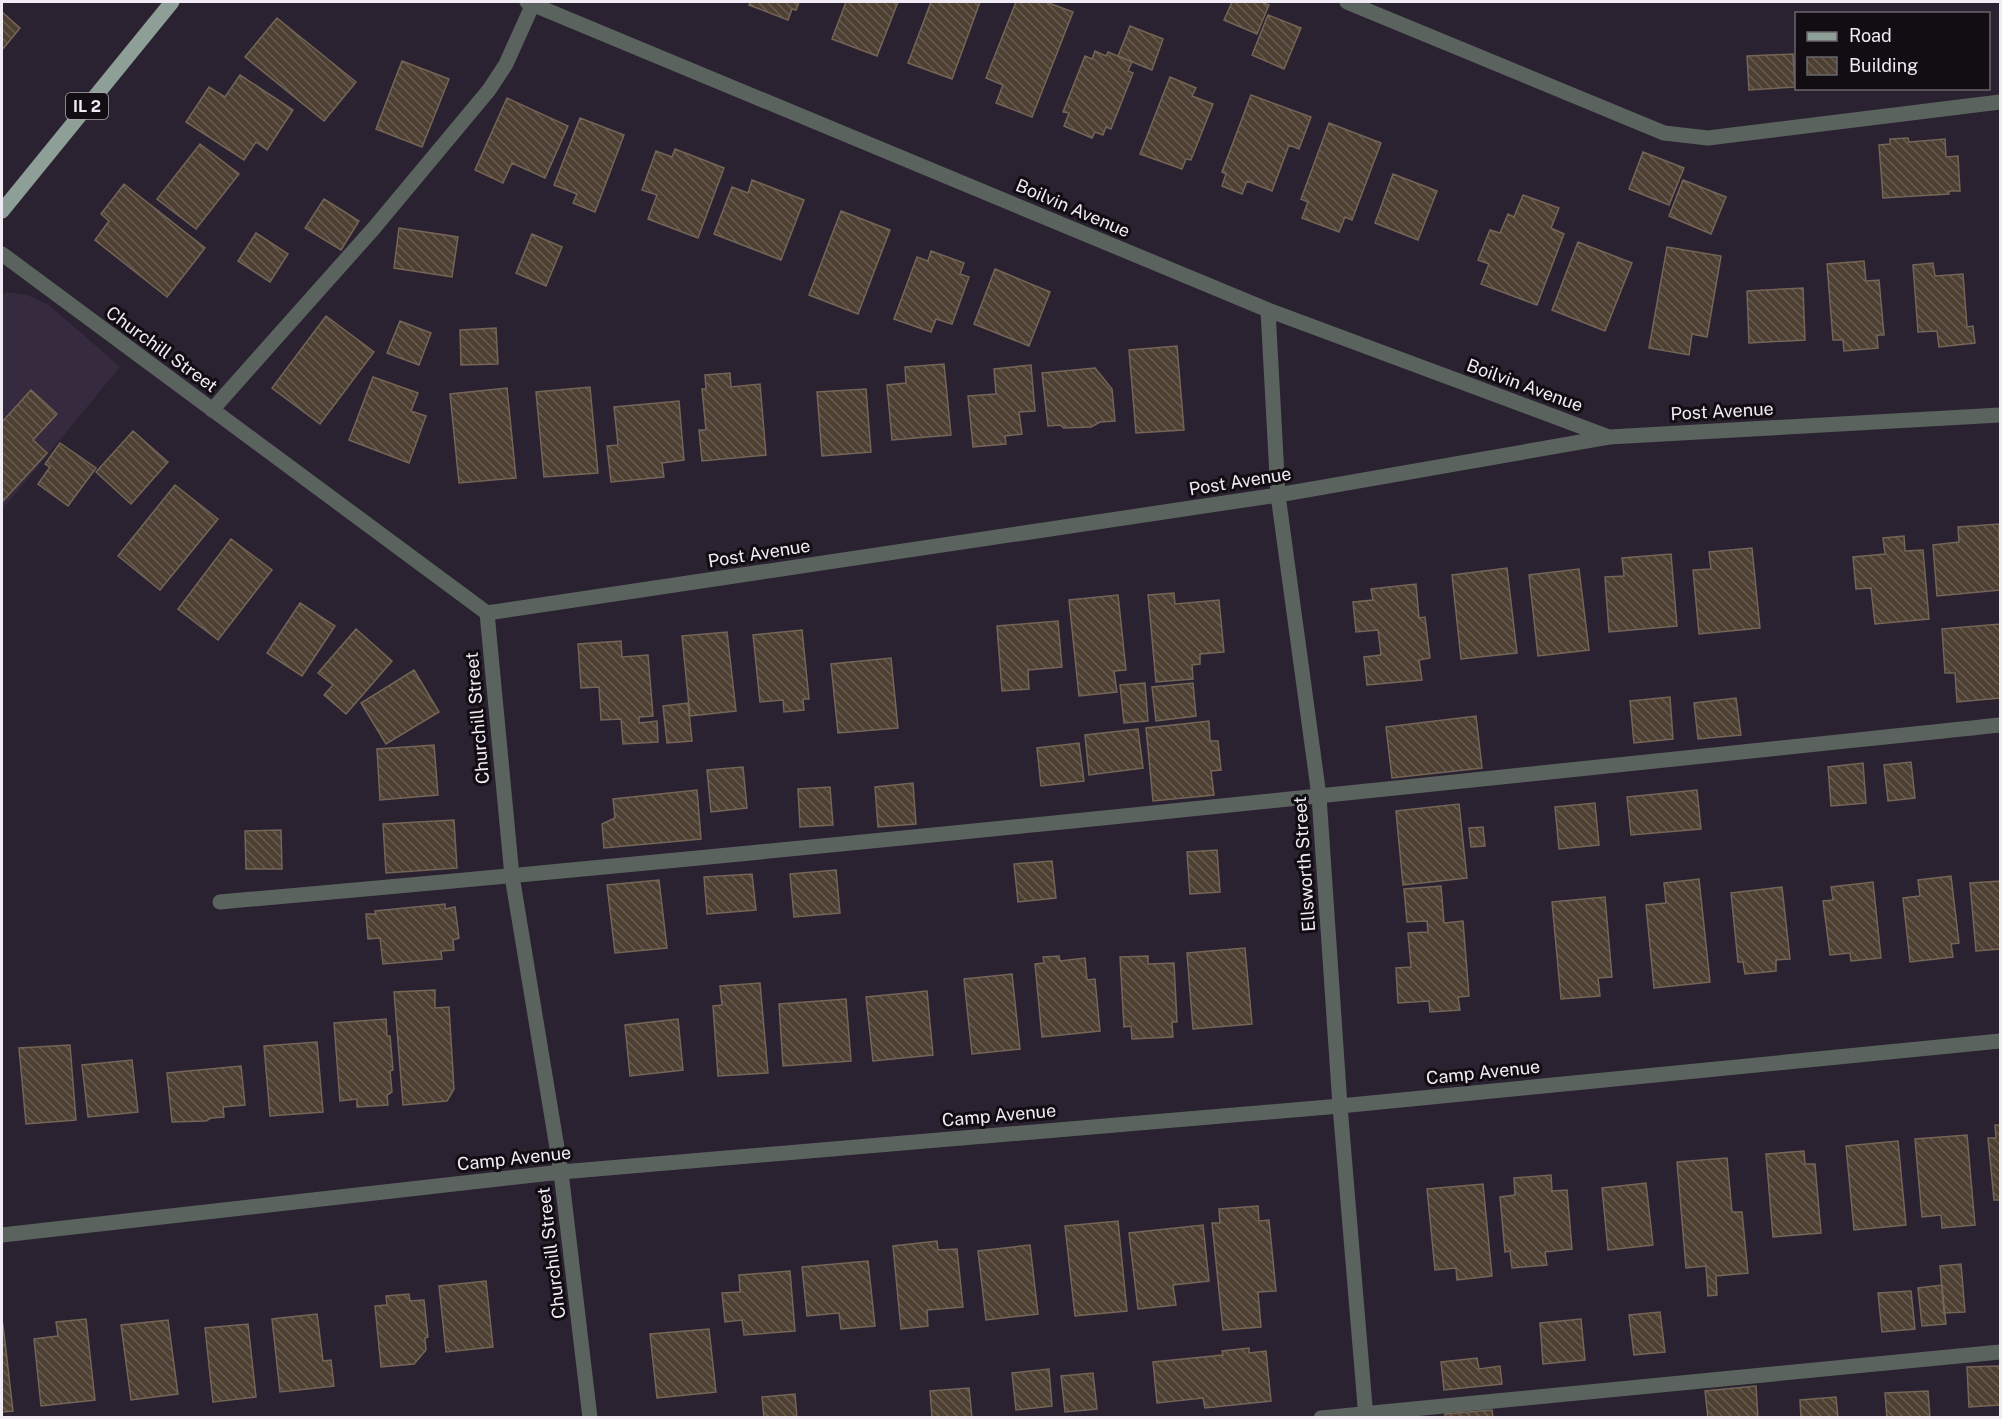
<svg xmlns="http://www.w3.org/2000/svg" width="2002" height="1419" font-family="'Public Sans',sans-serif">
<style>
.built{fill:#362a3e}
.building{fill:url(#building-back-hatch);stroke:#746557;stroke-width:1.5}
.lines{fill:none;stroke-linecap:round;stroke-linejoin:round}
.service{stroke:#5a635e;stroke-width:15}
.minor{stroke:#5a635e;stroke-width:15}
.primary{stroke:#8d9f97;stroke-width:15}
.labels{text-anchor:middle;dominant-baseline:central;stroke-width:6;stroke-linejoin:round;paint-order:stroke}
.shield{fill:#110d13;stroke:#ada8b0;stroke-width:1.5}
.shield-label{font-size:16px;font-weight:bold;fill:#f0ebf4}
.street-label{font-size:18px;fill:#f0ebf4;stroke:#110d13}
</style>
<defs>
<pattern id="building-back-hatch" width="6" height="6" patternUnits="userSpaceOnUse" patternTransform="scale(1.5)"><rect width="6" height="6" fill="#4d4033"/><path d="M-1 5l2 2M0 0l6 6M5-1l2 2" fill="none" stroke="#675c51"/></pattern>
</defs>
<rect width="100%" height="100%" fill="#2a2230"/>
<path class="built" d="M7,292L27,295L49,305L120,367L2,510V294Z"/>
<path class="building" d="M750,2H799L796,10L792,9L788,20L749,5Z
M846,2H898L877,56L832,39Z
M931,2H980L952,79L908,63Z
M1016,2H1046L1073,12L1032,117L996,103L1003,85L986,78Z
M1232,2H1261L1269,5L1257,34L1224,20Z
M2,12L20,28L2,50Z
M1268,15L1301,28L1284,69L1252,55Z
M277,18L356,82L324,121L245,57Z
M1130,26L1163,39L1152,70L1118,56Z
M1095,51L1106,56L1108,52L1132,62L1128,71L1133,73L1111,129L1106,127L1103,135L1095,132L1092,138L1064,126L1069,113L1063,112L1085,56L1092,59Z
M1793,54L1795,87L1749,90L1747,56Z
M402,61L449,79L422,147L376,129Z
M240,75L293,110L267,150L256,142L244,160L186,122L209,87L225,97Z
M1170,77L1196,88L1192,96L1213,104L1191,160L1186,159L1182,169L1140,154Z
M1251,95L1311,117L1299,149L1289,145L1272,191L1247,181L1242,194L1222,186L1226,174L1222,172Z
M507,98L568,126L545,178L512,163L503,183L475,170Z
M580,118L624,135L595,212L573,203L577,194L554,185Z
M1329,123L1381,143L1352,220L1345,217L1339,232L1302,218L1308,202L1301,199Z
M1908,138L1909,142L1945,139L1946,157L1958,156L1960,191H1949V194L1883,198L1879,145L1890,144V139Z
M200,144L239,174L196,229L157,199Z
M675,149L724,168L698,238L648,219L657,195L642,190L656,151L672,157Z
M1643,152L1684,168L1669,205L1629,189Z
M1393,174L1437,191L1418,240L1375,223Z
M752,180L804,200L781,260L714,234L732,187L748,193Z
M1683,180L1726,197L1711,234L1669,216Z
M124,184L205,248L167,297L95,240L109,221L101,214Z
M1523,195L1559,208L1551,228L1564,234L1537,305L1481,284L1489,264L1478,260L1490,230L1500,233L1508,214L1514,217Z
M324,199L359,221L341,250L305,228Z
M841,211L890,230L858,314L809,295Z
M399,228L458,237L452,277L394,268Z
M256,233L288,254L270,282L238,261Z
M532,234L562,247L546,286L516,273Z
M1578,242L1632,263L1605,331L1552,310Z
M1667,247L1721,256L1707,337L1692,334L1689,355L1649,348Z
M931,251L964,263L960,274L969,277L952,324L936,319L931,332L894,319L917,257L928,261Z
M1864,261L1866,281L1879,280L1884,335H1877L1878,348L1844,351L1843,340H1833L1827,264Z
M1933,263L1935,276L1963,274L1967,327L1973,326L1975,343L1939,347L1937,331L1918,332L1913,265Z
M995,269L1050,292L1029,346L974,324Z
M1803,288L1805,340L1749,343L1747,291Z
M326,316L374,352L320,424L272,388Z
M400,321L431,333L419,365L387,353Z
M496,328L498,364L461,365L460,330Z
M1177,346L1184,430L1136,433L1129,350Z
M944,364L951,435L892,440L887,385L906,383L905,367Z
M1031,365L1035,411L1019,412L1022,434L1005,436L1006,444L973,447L968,396L996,394L994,369Z
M1095,368L1112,389L1115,421L1100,422L1091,427L1064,428L1060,425L1048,426L1042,373Z
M730,373L731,387L760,384L766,455L702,461L699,430H706L702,389H706L705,375Z
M373,377L418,393L411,411L426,416L409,463L349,440Z
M590,387L598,473L544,477L536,392Z
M507,388L516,478L459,483L450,394Z
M866,389L871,452L822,456L817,392Z
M31,390L57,414L33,440L47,453L2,502V422Z
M679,401L684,460L662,463L664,477L611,482L607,446L618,445L614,407Z
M133,431L168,462L131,504L96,472Z
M60,443L96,468L68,506L38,484L50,467L45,464Z
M175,485L218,519L160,590L118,556Z
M1999,524L2000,590L1937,596L1933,545L1959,542L1958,527Z
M1904,536L1905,551L1923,550L1929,619L1875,624L1871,588L1856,589L1853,557L1885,554L1883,538Z
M231,539L272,570L218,640L178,609Z
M1752,548L1760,628L1699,634L1693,570L1711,569L1709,552Z
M1671,554L1677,626L1609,632L1605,577L1624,576L1622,558Z
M1507,568L1517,653L1461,659L1452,575Z
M1579,569L1589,650L1538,656L1529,575Z
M1416,584L1419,618L1425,617L1430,658L1419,660L1422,680L1367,685L1364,657L1381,655L1378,630L1356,632L1353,602L1373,600L1371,589Z
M1174,593L1175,604L1219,600L1224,652L1200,654V664L1192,665L1193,679L1156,682L1148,595Z
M1118,595L1126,670L1114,671L1117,692L1079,696L1069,600Z
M300,603L335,626L302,676L267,653Z
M1058,621L1062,667L1028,670L1029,689L1002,691L997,626Z
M2000,624V698L1957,702L1955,673H1945L1942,629Z
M356,629L392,661L346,714L324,695L333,685L318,673Z
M802,630L809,699H803L804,710L784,712L783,700L760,702L753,635Z
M727,632L736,711L690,716L682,636Z
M621,641L622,657L648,655L653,716L639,717V723L657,721L658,742L623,744L621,719L601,720L599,687L581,688L578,644Z
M891,658L898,728L838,733L831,664Z
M414,670L439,712L386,744L361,703Z
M1145,683L1148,721L1124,723L1120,685Z
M1193,683L1196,716L1156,721L1152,687Z
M1670,697L1673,739L1634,743L1630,701Z
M1736,698L1741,735L1698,739L1694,703Z
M688,703L692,741L667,743L663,706Z
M1476,716L1482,768L1392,778L1386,727Z
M1209,721L1210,741H1218L1221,770L1211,771L1214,795L1153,801L1146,728Z
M1138,729L1143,768L1089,775L1085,735Z
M1079,743L1084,781L1041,786L1037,748Z
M434,745L438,795L380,800L377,749Z
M1911,762L1915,798L1888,801L1884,765Z
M1863,763L1866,803L1831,806L1828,767Z
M743,767L747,808L711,812L707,770Z
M913,783L916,824L878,827L875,787Z
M830,787L833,825L800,827L798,789Z
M697,790L701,839L604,848L602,824L615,818L613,799Z
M1697,790L1701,829L1631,835L1627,797Z
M1595,803L1599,845L1559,849L1555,807Z
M1459,804L1467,878L1403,885L1396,811Z
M454,820L457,868L386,873L383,824Z
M1483,827L1485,846L1471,847L1469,828Z
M281,830L282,869H246L245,831Z
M1217,850L1220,892L1190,894L1187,852Z
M1052,861L1056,898L1018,902L1014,864Z
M836,870L840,913L794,917L790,874Z
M752,874L756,910L707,914L704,877Z
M1951,876L1959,943L1951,944L1953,957L1910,962L1903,898L1920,896L1918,880Z
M1699,879L1710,982L1654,988L1646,905L1666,903L1664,883Z
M659,880L667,948L615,953L607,885Z
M2000,881V949L1976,951L1970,883Z
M1873,882L1881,958L1851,961L1850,953L1830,955L1823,901L1833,900L1831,887Z
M1441,886L1444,923L1463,921L1469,996L1458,997L1460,1010L1430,1012L1429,1001L1398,1003L1396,968L1411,967L1408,933L1428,932L1427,921L1407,922L1404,889Z
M1782,887L1790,959L1776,960V971L1745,974L1743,962H1738L1731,893Z
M1605,897L1612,977L1598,978L1600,996L1561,999L1552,902Z
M445,904V909L455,907L459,938L453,940L454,950L441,951L442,959L383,964L380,938L368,939L366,914H376L375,911Z
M1245,948L1252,1024L1193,1029L1187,953Z
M1059,956L1060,961L1085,958L1087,980L1095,979L1100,1031L1042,1037L1035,964L1044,963L1043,957Z
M1148,956V964L1174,963L1177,1022H1172L1173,1037L1132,1039L1131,1026L1124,1027L1120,957Z
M1012,974L1020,1049L972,1054L964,979Z
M760,983L768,1073L718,1076L713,1006L722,1005L720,986Z
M435,990V1008L449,1007L454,1089L447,1101L403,1105L394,992Z
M927,991L933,1055L873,1061L866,997Z
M846,999L851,1061L783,1066L779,1004Z
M386,1019L387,1036H390L393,1070L390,1071L392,1092L387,1095L388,1105L357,1107V1099L340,1101L334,1023Z
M678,1019L683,1070L630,1076L625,1025Z
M317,1042L323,1112L270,1116L264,1046Z
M70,1045L76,1120L26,1124L19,1048Z
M132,1060L138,1112L88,1117L82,1065Z
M241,1066L245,1105L223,1107L224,1117L211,1118L206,1121L172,1122L167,1073Z
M1995,1125H2000V1200H1994L1988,1138H1996Z
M1967,1135L1975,1225L1942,1228L1941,1215L1922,1217L1915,1139Z
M1898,1141L1906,1225L1854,1230L1846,1146Z
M1804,1151L1805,1164H1815L1821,1233L1773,1237L1766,1154Z
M1727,1158L1732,1212H1742L1748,1273L1716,1276L1717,1295L1708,1296L1706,1266L1686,1268L1677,1162Z
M1551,1175L1552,1191L1567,1190L1572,1249L1545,1252L1547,1265L1512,1268L1510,1251L1505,1252L1500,1197L1515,1195L1514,1178Z
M1646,1183L1653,1245L1608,1250L1602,1188Z
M1483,1184L1492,1276L1457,1280L1456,1268L1435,1270L1427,1189Z
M1258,1206L1259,1221L1269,1220L1276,1291L1258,1292L1261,1327L1223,1330L1212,1223H1220L1219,1209Z
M1118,1221L1127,1311L1075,1316L1065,1226Z
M1203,1225L1209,1281L1173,1285L1176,1305L1138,1309L1129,1233Z
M937,1241L938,1250L957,1249L963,1307L927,1310L928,1326L901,1329L893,1246Z
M1030,1245L1038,1314L986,1320L978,1251Z
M868,1261L875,1326L841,1329L839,1313L807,1316L802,1267Z
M1961,1264L1965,1312L1944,1313L1940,1266Z
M790,1271L795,1331L744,1335L742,1320L725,1322L722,1293L740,1292L739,1275Z
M486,1281L493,1347L446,1352L439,1286Z
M1942,1285L1946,1324L1922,1326L1918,1288Z
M1911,1291L1915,1329L1882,1332L1878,1293Z
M409,1294L410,1301L424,1300L428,1337L425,1338L426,1350L414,1364L381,1367L375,1306L387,1305L386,1296Z
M1660,1312L1665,1352L1634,1355L1629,1315Z
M317,1314L323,1361L331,1360L334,1386L280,1392L272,1319Z
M86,1319L95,1400L41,1406L34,1339L58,1336L56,1322Z
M1581,1319L1585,1360L1543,1364L1540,1323Z
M168,1320L178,1394L131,1400L121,1325Z
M248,1324L256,1397L213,1402L205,1328Z
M3,1325L13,1411L2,1412V1326Z
M709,1329L716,1392L657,1398L650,1334Z
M1249,1348V1353L1266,1351L1271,1401L1205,1408L1203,1398L1157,1403L1153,1362L1223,1355L1222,1351Z
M1477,1358L1479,1369L1500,1366L1502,1384L1444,1390L1441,1362Z
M2000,1366V1405L1969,1407L1967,1367Z
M1049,1369L1052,1406L1016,1410L1012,1373Z
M1093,1373L1097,1409L1065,1412L1061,1376Z
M1756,1386L1758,1418H1708L1705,1391Z
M969,1388L972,1418H932L930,1391Z
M1928,1391L1930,1418H1887L1885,1393Z
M795,1394L797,1418H764L762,1397Z
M1836,1397L1838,1418H1801L1800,1400Z
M1492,1410L1493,1418H1445V1414Z"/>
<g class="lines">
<path class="service" d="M1347,2L1664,133L1708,138L2000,102
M212,410L374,228L489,90L506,64L533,4
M220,902C814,850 1407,787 2000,725
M1321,1418L2000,1352"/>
<path class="minor" d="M527,2L1268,310L1609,437
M2,254L487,613L512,876L561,1172L590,1418
M1268,310L1278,495L1319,796L1340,1106L1366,1418
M487,613L1278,495L1609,437L2000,415
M2,1235L561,1172L1340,1106L2000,1041"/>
<path class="primary" d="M2,211L172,2"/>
</g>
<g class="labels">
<rect class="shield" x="66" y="93" width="42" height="26" rx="4.5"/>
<g class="shield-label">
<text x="87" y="106">IL 2</text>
</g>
<g class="street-label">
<text transform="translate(1073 208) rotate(23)">Boilvin Avenue</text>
<text transform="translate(162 349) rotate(36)">Churchill Street</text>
<text transform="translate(1525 385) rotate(20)">Boilvin Avenue</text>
<text transform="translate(1722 411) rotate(-3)">Post Avenue</text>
<text transform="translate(1240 481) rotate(-9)">Post Avenue</text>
<text transform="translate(759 553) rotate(-9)">Post Avenue</text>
<text transform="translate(477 718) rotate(-95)">Churchill Street</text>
<text transform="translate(1304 864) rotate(-94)">Ellsworth Street</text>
<text transform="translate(1483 1072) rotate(-6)">Camp Avenue</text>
<text transform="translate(999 1115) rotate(-5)">Camp Avenue</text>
<text transform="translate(514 1158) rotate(-6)">Camp Avenue</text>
<text transform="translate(551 1253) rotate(-97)">Churchill Street</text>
</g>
</g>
<rect width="2002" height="1419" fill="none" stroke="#f0ebf4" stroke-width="6"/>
<rect x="1795" y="12" width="195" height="78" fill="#110d13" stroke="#6a666d" stroke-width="1.5"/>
<rect x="1807" y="32" width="30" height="9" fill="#8d9f97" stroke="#6a666d" stroke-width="1.5"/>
<text x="1849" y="42" font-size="18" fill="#f0ebf4">Road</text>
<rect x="1807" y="57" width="30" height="18" fill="url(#building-back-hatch)" stroke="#6a666d" stroke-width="1.5"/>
<text x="1849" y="72" font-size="18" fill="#f0ebf4">Building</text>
</svg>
